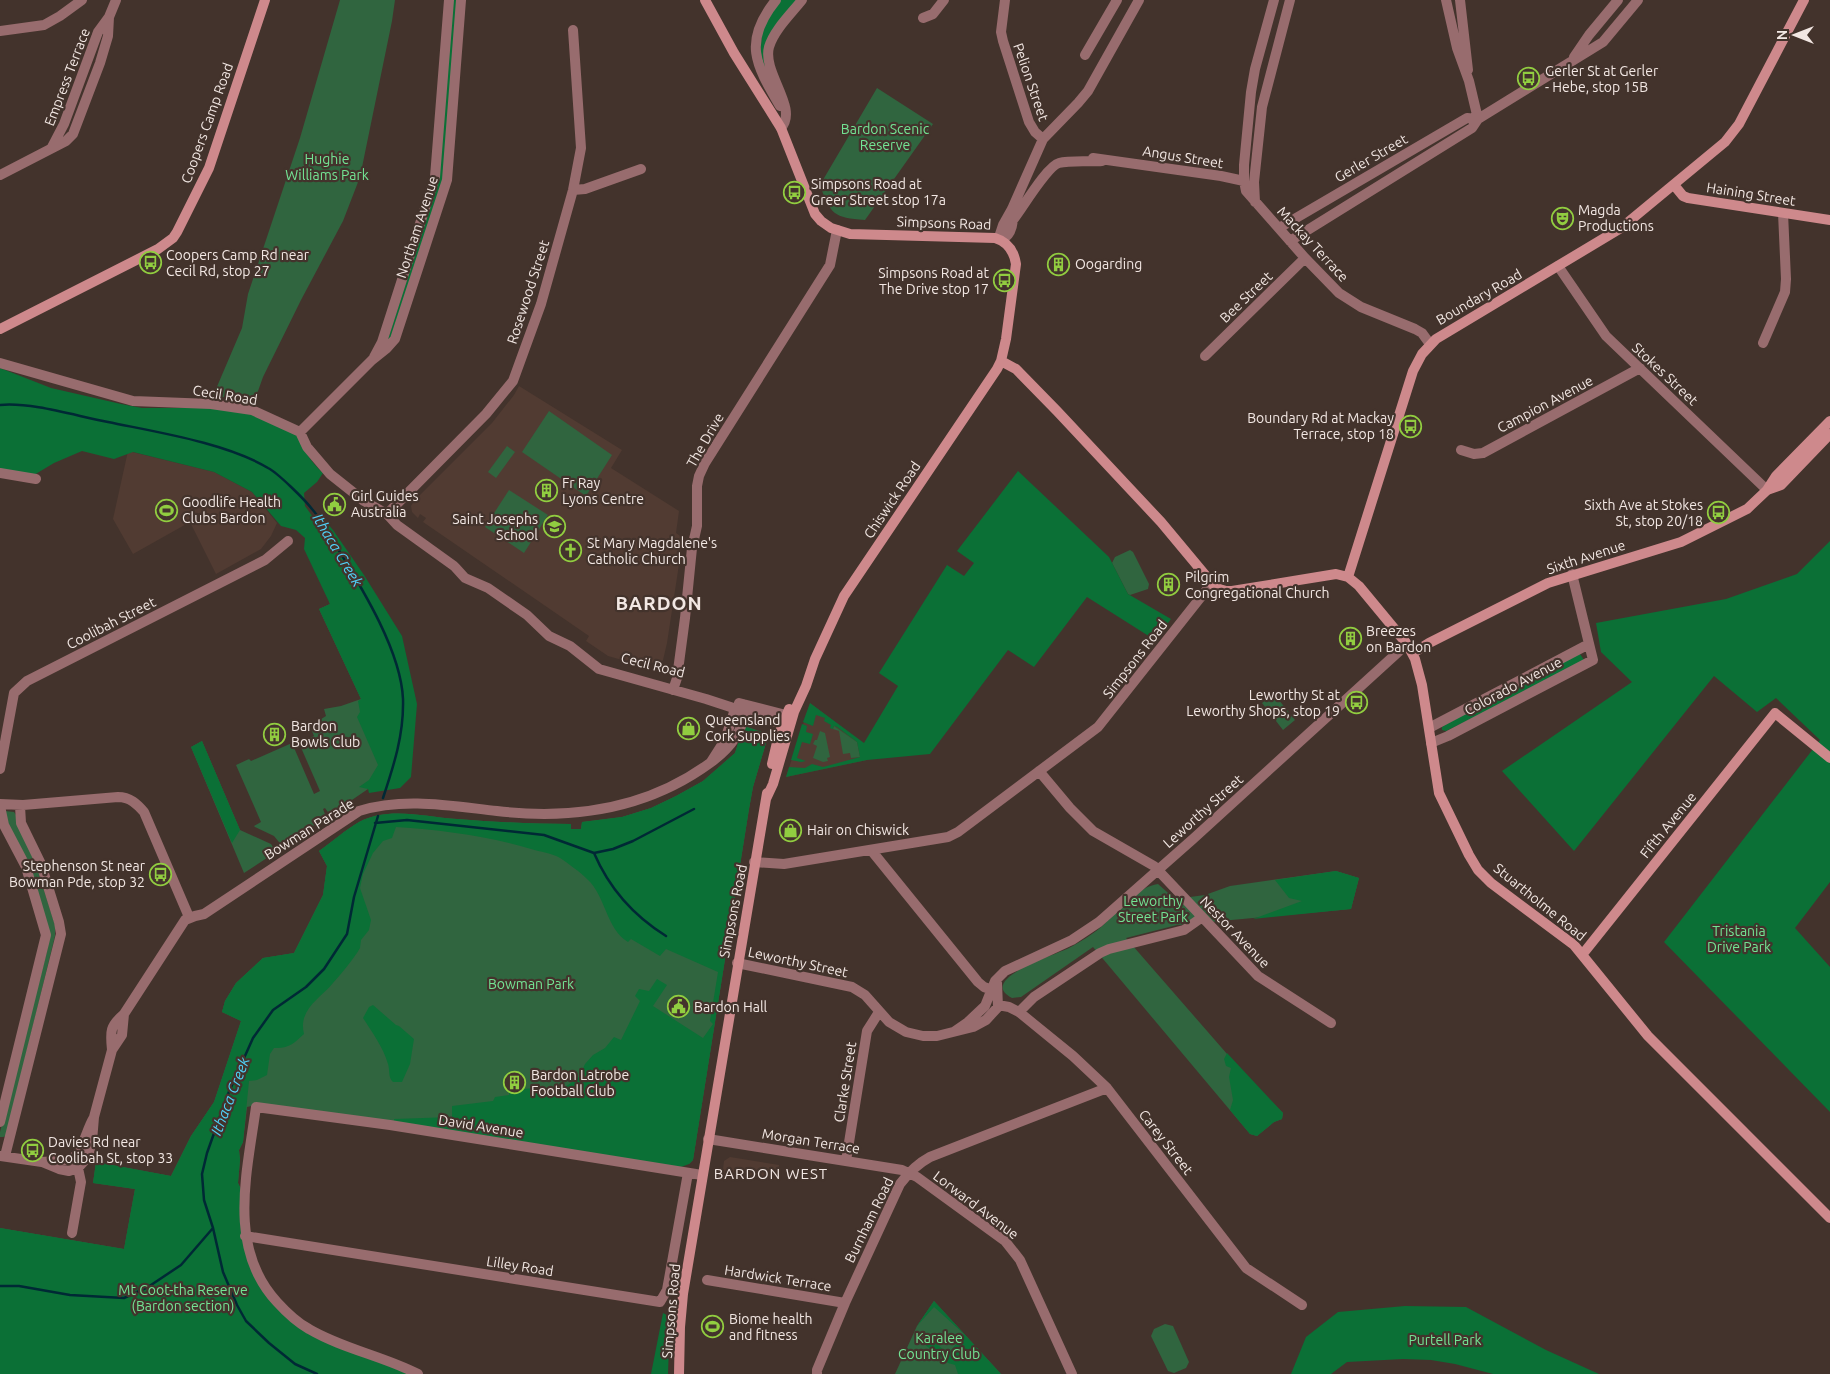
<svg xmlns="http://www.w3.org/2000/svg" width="1830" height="1374" font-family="Ubuntu,sans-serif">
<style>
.built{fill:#513b32}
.green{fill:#30653f}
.forest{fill:#0b7036}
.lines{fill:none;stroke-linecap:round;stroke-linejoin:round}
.stream{stroke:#002935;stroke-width:2.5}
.street{stroke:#986c6e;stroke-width:10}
.secondary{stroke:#ce898c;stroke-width:10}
.labels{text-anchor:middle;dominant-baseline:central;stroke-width:4.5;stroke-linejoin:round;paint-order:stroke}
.poi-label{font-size:14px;fill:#f2e7e3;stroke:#43332c;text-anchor:start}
.street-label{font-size:14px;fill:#f2e7e3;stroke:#43332c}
.park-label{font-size:14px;fill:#73e494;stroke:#43332c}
.water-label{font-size:15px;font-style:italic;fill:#50d2f8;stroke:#43332c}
.neighbourhood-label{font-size:15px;letter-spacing:1px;fill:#f2e7e3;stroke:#43332c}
.district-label{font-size:19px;font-weight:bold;letter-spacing:1px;fill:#f2e7e3;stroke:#43332c}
</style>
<rect width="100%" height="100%" fill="#43332c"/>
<path class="built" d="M519,386L622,450L611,468L679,511L676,533L683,538L667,643L663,660L659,664L630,658L629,662L608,656L586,641L589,636L423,522L426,518L420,514L418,518L412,512L411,506L414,501L492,423L514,395Z
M128,451L214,472L252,492L277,523L271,536L261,549L216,574L190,522L133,554L113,519Z
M810,703L863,743L867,760L786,777Z
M730,1157L779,1165L777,1180L753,1176L747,1177L731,1174L730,1179L722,1177L724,1161Z"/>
<path class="green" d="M340,0H395L392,21L360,177L343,221L301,300L263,377L253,405L231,398L213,396L242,328L248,294L300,138Z
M877,88L933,124L865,220C834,218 830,214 820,185Z
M549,411L612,455L586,496L522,452Z
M507,446L515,452L496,478L488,472Z
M509,490L548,515L524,553L485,527Z
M1130,550L1133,552L1149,584L1148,589L1130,595L1128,594L1112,563L1115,557Z
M337,598L383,760L368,789L330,815L325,808L323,809L326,817L283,847L274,836L255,827L254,826L261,822L236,765L249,759L251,761L292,743L314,794L320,791L299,743L314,736L310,726L326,716L324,709L341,706L361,699L319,609L330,604L329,601Z
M1274,694L1295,720L1283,730L1262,703Z
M834,726L857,742L860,757L851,758L850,753L843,754L839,731L833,729Z
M748,727L765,733L768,736L753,787L749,809L693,1160L689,1164L256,1105L247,1107L243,1142L239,1150L240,1160L238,1183L244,1195L0,1374V1228L124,1249L135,1189L93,1183L96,1162L171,1176L191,1136L214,1102L241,1021L222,1012L225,1001L236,983L263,958L294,953L323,895L327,866L319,851C332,842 345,830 359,822C389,806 425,817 457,819C495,822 533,824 571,824V829H581L582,822L622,817L651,808L676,796L703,781L735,753L743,728Z
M820,731L825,733L830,757L827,758L828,761L823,762L813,758L817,746L813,744L815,740H817Z
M202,741L240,830L271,844L276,852L244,873L191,747Z
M5,811L14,812L16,815L38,871L55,925V936L6,1136L3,1137H0V1132L47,951L49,936L6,822Z
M1336,871L1359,878L1351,909L1177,925L1126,938L1248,1078L1283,1113L1282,1119L1274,1122L1257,1136L1250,1134L1093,947L1021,997L1012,998C975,979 1058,954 1069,948C1080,942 1092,935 1101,927C1116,914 1138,886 1158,884L1175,899L1205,895L1230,886Z
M934,1301L1001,1374H895L917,1326Z
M1165,1324L1173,1326L1189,1362L1186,1368L1174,1373L1168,1371L1151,1336L1154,1329Z"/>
<path class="forest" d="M453,0H458L445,174L392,339H388L436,189Z
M781,0H798L772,35L768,75L760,61L762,31L763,25Z
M0,368L51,388L121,404L142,408H209L250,414L296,433C303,449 310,461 323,473L317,482L304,493L305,506L313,517L326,522L333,530L364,575L402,636L417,704L411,777L400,788L369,793L368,789L359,787L369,780L378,765L357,717L360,712L358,701L361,699L319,609L330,604L304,549L305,538L296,530L281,526L252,492L214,472L133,452L114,459L82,451L54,463L34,475L0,469Z
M1018,471L1109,557L1128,594L1171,619L1155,640L1087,597L1034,667L1008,650L930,754L867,760L786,777L789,767L805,768L812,764L823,767L860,757L857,742L837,727L834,726L833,729L830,728L831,725L824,721L825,718L816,715L813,726L803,722L810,703L864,743L898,686L879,673L947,565L964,576L974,563L957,551Z
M1830,541V882L1795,928L1830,967V1112L1664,942L1820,740L1776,698L1757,712L1714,676L1574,851L1502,771L1632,682L1601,652L1596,623L1726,599L1797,574Z
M1578,651L1586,663L1446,731L1442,730V727L1445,725Z
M802,724L807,726L806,732L813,734L810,744L802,742L797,758L806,761L801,762L791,760Z
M746,727L765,733L768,736L753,787L749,809L693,1160L689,1164L681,1167L394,1123V1119L452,1117V1106L493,1101L495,1097L509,1095V1090L536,1088L543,1096L551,1097L579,1077L585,1064L593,1055L605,1048L614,1037L621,1040L640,1001L635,996L639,989L649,991L657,979L667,985L653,1006L703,1038L713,1024L710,1021L718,972L666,949L660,956L631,939L628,942C606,929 606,896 587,879C580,872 569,864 560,858C552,853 540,852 531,849C488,836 442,830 396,827L392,838L383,841L373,853L363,874L360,888L371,920L369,930L361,940L360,948L357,953C350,963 342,973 333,983C320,999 298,1009 304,1034C294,1043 289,1049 274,1048L270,1054L267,1075L257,1080L249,1081L243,1142L239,1150L240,1160L238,1183L244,1195L245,1244L289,1319L412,1374H0V1228L124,1249L135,1189L93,1183L96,1162L171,1176L191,1136L214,1102L241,1021L222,1012L225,1001L236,983L263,958L294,953L323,895L327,866L319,851C332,842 345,830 359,822C389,806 425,817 457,819C495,822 533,824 571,824V829H581L582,822L622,817L651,808L676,796L703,781L735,753L743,728Z
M202,741L240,830L232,843L191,747Z
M1336,871L1359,878L1351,909L1253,919L1302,901L1289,898L1275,880Z
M373,1005L396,1025L399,1026L414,1039L410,1064L402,1082H393C388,1078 390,1070 388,1064C383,1047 372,1032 363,1018L369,1007Z
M1227,1053L1283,1113L1282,1119L1274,1122L1257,1136L1250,1134L1230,1110L1233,1100L1229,1077L1231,1068L1226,1066L1224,1059Z
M934,1301L1001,1374H958L955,1365L948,1363L924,1344L925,1335H927L948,1354L964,1334L934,1307L917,1326Z
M1405,1306L1466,1307L1546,1350L1599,1374H1493L1455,1364L1431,1360L1403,1359L1347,1362L1331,1374H1291L1306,1337L1338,1312Z
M663,1313L670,1317L668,1374H651Z"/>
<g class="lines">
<path class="stream" d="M0,405C32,402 76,416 108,422C156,432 227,443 268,468C278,473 305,500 312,509C321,519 328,533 335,544C360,585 401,650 403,699C404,734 394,765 383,798
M375,823L407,820L544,835L594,853L613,849L633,841L694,809
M594,853C609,888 634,916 666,936
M0,1286H19L70,1295L124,1298L148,1287L181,1265L213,1228
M317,1374L295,1364L269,1343L246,1321L237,1305L223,1272L213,1228L204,1200L202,1174L207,1153L228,1094L253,1038L273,1010L306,987L324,969L347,934L354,897L378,816"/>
<path class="street" d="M776,0C742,42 756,65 780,106
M1005,0L1001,32L1003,41L1029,122L1035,132L1043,139
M1274,0L1255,69L1251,92L1244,165V181L1246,191L1305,258L1339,293L1361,307L1415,329L1422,333L1430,344
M1446,0L1457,48L1469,81L1478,119
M1460,0L1468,70
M923,18L933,14L944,0
M0,31L44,25L60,16L82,0
M1085,55L1117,0
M1574,57L1589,35L1618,0
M781,128C799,108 762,73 769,47C774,30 791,14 802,0
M52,147L64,124L98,32L109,17
M1093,158L1221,176L1244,181
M0,175L66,141L73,134L100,63L108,36L109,17L116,0
M573,190L585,189L641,169
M1255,202L1254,182L1262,107L1290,0
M1012,209C1014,220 1013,235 1001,240L1000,234L1003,225L1012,209L1043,139L1078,103L1088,91L1139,0
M1013,220C1022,209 1047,166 1059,163C1070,160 1090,162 1102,161
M1279,228L1467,118L1478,119
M1290,241L1472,128L1478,119L1603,42L1638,0
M1558,266L1606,336L1767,490
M1763,343L1785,292L1786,279L1783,213
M1205,356L1305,258
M374,357L382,342L435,177L449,0
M0,363L133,401L211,404L252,410L300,432L307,447L330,474L364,501L387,514L397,525L454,566
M300,432L372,360L387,348L395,339L447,180L461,0
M1461,450L1474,454L1483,453L1640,368
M0,473L36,479
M387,514L486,414L513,381L541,304L573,190L581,148L573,30
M455,567L465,578L488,588L527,615L549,636L570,646L599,669L706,699L782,724
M673,690L677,678L685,618L692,548L697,526V486L699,476L705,463L830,265L837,230
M739,703L786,715
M1429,728L1589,644
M1431,743L1448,736L1593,660L1572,574
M0,769L14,693L27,681L265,560L288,541
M1039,771L1070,808L1093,831L1154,866L1258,976L1331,1023
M0,804L23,805L118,797C130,797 137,804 144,812L189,917
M0,806L4,825L26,867L46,935L0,1122
M871,850L978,982L984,987L992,990L994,994
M754,862L784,864L948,837L958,832L1098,727L1212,583
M737,963L852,987L865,995L889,1022L906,1032L923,1036H937L973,1027L986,1020L998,1007L997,983
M998,1005L1009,1007L1019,1012L1073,1056L1107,1088L1246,1268L1302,1305
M1019,1012L1034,997L1100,953L1109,949L1184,930L1201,918
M955,1031L968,1022L985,1006L995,981L1005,971L1072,940L1099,922L1193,839L1407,644
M112,1050C110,1031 110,1026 124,1014L185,920L195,916L204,914L359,811C404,797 451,806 497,811C573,820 647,809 710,763C728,750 748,729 743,704L735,709L725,740L711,762
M708,1139L902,1170L917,1177L1005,1241L1020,1260L1072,1374
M0,1156L42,1162L70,1160C82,1154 86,1131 93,1119
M5,1156L61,934L59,922L41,864L21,823L20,806
M846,1161L867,1031L879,1012
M42,1162L59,1169L69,1171L78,1168L88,1157L92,1141L94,1117L112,1050L122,1035L124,1014
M72,1233L81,1182L78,1168
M245,1236L660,1302L667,1290L688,1173
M707,1280L845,1303
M418,1374C383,1356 343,1349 309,1329C296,1322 287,1313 277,1302C227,1248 247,1173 256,1107L390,1125L702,1175
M817,1374V1370L845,1303L900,1184C909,1172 917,1164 930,1157L1107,1088"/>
<path class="secondary" d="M705,0L734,53L781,128L815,214L821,221L831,228L850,234L995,238C1008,242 1014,251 1016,264L1006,339L1001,361L997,369L844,596L815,659L806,686L794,712L773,784L766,799
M1674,185L1683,196L1688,198L1830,220
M0,329L158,249L173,238L177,232L209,168L265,0
M1001,361L1016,369L1057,411L1161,522L1216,588L1226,591H1232L1336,574L1348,577L1359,586L1407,644L1415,659L1422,685L1439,793L1469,855L1478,870L1491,883L1574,945L1648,1036L1830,1218
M1767,490L1781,485L1830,434
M1348,577L1413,371L1422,354L1436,339L1621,228L1725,142L1739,124L1804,0
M1413,653L1429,643L1548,583L1681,542L1747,509L1767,490L1776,476L1830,421
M772,764L779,734L789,709
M1582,955L1775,713L1830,758
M679,1374L680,1327L683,1294L767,793"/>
</g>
<defs>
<symbol id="bus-ring" viewBox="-11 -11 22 22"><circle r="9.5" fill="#43332c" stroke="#91cd40" stroke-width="1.5"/><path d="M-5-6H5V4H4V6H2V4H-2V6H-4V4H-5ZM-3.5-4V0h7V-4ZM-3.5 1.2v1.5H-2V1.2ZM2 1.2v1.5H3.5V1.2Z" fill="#91cd40"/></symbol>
<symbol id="theatre-ring" viewBox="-11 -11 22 22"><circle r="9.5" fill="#43332c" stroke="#91cd40" stroke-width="1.5"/><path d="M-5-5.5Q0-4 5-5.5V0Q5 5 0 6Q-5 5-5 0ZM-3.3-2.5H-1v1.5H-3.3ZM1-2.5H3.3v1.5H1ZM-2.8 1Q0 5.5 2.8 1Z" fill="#91cd40"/></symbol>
<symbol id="building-ring" viewBox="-11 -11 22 22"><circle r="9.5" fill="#43332c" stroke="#91cd40" stroke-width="1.5"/><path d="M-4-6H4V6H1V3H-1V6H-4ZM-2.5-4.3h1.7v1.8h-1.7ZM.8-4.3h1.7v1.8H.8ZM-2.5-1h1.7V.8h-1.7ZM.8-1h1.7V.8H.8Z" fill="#91cd40"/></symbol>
<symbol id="civic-ring" viewBox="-11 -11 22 22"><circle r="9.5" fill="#43332c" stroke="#91cd40" stroke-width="1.5"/><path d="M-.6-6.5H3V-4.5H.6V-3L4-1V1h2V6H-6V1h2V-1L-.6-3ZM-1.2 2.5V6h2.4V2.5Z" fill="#91cd40"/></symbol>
<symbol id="stadium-ring" viewBox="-11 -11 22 22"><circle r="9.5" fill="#43332c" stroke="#91cd40" stroke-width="1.5"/><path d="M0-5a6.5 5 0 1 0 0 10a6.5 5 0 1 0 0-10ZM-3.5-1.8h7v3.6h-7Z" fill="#91cd40"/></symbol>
<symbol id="school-ring" viewBox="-11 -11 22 22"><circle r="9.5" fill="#43332c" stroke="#91cd40" stroke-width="1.5"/><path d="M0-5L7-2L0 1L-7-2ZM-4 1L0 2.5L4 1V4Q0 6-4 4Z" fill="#91cd40"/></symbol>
<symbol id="church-ring" viewBox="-11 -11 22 22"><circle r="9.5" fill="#43332c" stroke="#91cd40" stroke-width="1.5"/><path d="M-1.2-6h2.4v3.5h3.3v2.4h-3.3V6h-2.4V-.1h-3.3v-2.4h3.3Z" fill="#91cd40"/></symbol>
<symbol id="shop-ring" viewBox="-11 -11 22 22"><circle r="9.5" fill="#43332c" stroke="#91cd40" stroke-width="1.5"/><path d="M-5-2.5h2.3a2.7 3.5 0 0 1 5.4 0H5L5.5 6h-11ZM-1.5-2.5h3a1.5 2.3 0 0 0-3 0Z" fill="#91cd40"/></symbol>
</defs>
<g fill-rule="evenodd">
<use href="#bus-ring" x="1516" y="66" width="25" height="25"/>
<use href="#bus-ring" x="782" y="180" width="25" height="25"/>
<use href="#theatre-ring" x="1550" y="206" width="25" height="25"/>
<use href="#bus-ring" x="138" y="250" width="25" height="25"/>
<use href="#building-ring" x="1046" y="252" width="25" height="25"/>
<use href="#bus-ring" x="992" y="268" width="25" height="25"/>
<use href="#bus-ring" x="1398" y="414" width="25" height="25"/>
<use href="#building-ring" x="534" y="478" width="25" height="25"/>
<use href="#civic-ring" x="322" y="492" width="25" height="25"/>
<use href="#stadium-ring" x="154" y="498" width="25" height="25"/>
<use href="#bus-ring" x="1706" y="500" width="25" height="25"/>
<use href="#school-ring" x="542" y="514" width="25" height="25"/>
<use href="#church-ring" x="558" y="538" width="25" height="25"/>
<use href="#building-ring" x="1156" y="572" width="25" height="25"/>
<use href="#building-ring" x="1338" y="626" width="25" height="25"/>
<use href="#bus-ring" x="1344" y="690" width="25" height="25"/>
<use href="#shop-ring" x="676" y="716" width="25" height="25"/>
<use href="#building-ring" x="262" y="722" width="25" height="25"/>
<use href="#shop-ring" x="778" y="818" width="25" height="25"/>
<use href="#bus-ring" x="148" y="862" width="25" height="25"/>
<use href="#civic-ring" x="666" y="994" width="25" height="25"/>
<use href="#building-ring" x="502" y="1070" width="25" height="25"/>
<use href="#bus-ring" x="20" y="1138" width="25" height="25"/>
<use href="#stadium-ring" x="700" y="1314" width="25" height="25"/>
</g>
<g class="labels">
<g class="poi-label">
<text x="1545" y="71">Gerler St at Gerler<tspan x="1545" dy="16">- Hebe, stop 15B</tspan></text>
<text x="811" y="184">Simpsons Road at<tspan x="811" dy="16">Greer Street stop 17a</tspan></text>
<text x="1578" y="210">Magda<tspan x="1578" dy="16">Productions</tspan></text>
<text x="166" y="255">Coopers Camp Rd near<tspan x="166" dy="16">Cecil Rd, stop 27</tspan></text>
<text x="1075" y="264">Oogarding</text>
<text x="989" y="273" text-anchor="end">Simpsons Road at<tspan x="989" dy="16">The Drive stop 17</tspan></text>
<text x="1394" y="418" text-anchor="end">Boundary Rd at Mackay<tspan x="1394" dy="16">Terrace, stop 18</tspan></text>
<text x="562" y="483">Fr Ray<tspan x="562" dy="16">Lyons Centre</tspan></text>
<text x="351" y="496">Girl Guides<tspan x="351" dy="16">Australia</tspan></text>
<text x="182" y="502">Goodlife Health<tspan x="182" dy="16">Clubs Bardon</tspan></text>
<text x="1703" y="505" text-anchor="end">Sixth Ave at Stokes<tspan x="1703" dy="16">St, stop 20/18</tspan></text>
<text x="538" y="519" text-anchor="end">Saint Josephs<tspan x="538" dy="16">School</tspan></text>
<text x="587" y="543">St Mary Magdalene's<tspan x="587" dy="16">Catholic Church</tspan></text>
<text x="1185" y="577">Pilgrim<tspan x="1185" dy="16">Congregational Church</tspan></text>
<text x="1366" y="631">Breezes<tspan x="1366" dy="16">on Bardon</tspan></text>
<text x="1340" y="695" text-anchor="end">Leworthy St at<tspan x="1340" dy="16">Leworthy Shops, stop 19</tspan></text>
<text x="705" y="720">Queensland<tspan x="705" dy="16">Cork Supplies</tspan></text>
<text x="291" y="726">Bardon<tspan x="291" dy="16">Bowls Club</tspan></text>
<text x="807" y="830">Hair on Chiswick</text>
<text x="145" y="866" text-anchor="end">Stephenson St near<tspan x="145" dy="16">Bowman Pde, stop 32</tspan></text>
<text x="694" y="1007">Bardon Hall</text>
<text x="531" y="1075">Bardon Latrobe<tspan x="531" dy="16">Football Club</tspan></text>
<text x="48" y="1142">Davies Rd near<tspan x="48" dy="16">Coolibah St, stop 33</tspan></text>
<text x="729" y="1319">Biome health<tspan x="729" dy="16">and fitness</tspan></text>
</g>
<g class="street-label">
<text transform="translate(67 77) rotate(-69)">Empress Terrace</text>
<text transform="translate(1031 82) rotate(71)">Pelion Street</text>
<text transform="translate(207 123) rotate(-70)">Coopers Camp Road</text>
<text transform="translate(1183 157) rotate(9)">Angus Street</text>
<text transform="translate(1371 158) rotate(-30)">Gerler Street</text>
<text transform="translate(1751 194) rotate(9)">Haining Street</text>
<text transform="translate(944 223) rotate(2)">Simpsons Road</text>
<text transform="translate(417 227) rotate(-72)">Northam Avenue</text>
<text transform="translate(1313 244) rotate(47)">Mackay Terrace</text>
<text transform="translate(528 292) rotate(-72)">Rosewood Street</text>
<text transform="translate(1246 297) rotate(-44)">Bee Street</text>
<text transform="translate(1479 297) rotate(-30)">Boundary Road</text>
<text transform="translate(1665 374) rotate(43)">Stokes Street</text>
<text transform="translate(225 395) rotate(9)">Cecil Road</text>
<text transform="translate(1545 404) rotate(-28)">Campion Avenue</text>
<text transform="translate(705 440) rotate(-60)">The Drive</text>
<text transform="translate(892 500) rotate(-56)">Chiswick Road</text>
<text transform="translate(1586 557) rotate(-18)">Sixth Avenue</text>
<text transform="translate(111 623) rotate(-27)">Coolibah Street</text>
<text transform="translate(1135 659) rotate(-52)">Simpsons Road</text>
<text transform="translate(653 665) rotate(14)">Cecil Road</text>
<text transform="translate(1513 686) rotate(-28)">Colorado Avenue</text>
<text transform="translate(1203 811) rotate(-42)">Leworthy Street</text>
<text transform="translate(1668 825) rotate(-51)">Fifth Avenue</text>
<text transform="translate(309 829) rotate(-32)">Bowman Parade</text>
<text transform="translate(1540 902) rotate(39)">Stuartholme Road</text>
<text transform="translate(733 911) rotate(-79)">Simpsons Road</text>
<text transform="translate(1235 932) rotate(46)">Nestor Avenue</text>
<text transform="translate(798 962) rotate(12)">Leworthy Street</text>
<text transform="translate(845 1082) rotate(-81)">Clarke Street</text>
<text transform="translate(481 1126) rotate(9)">David Avenue</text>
<text transform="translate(811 1141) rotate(9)">Morgan Terrace</text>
<text transform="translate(1166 1142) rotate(52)">Carey Street</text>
<text transform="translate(976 1205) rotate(37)">Lorward Avenue</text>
<text transform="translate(869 1220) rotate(-64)">Burnham Road</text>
<text transform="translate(520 1266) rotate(9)">Lilley Road</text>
<text transform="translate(778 1278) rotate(9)">Hardwick Terrace</text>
<text transform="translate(671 1311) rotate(-85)">Simpsons Road</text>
</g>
<g class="park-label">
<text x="885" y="129">Bardon Scenic<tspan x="885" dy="16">Reserve</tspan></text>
<text x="327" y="159">Hughie<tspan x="327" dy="16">Williams Park</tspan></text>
<text x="1153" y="901">Leworthy<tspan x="1153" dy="16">Street Park</tspan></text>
<text x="1739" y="931">Tristania<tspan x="1739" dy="16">Drive Park</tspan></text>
<text x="531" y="984">Bowman Park</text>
<text x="183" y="1290">Mt Coot-tha Reserve<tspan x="183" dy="16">(Bardon section)</tspan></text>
<text x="939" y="1338">Karalee<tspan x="939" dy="16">Country Club</tspan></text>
<text x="1445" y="1340">Purtell Park</text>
</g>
<g class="water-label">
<text transform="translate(338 550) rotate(59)">Ithaca Creek</text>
<text transform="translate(230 1096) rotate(-69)">Ithaca Creek</text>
</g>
<g class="neighbourhood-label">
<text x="771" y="1173">BARDON WEST</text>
</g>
<g class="district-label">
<text x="659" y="603">BARDON</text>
</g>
</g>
<g transform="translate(1795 35) rotate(270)" stroke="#43332c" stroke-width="4" paint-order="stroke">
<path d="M0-4L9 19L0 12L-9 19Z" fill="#f2e7e3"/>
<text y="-8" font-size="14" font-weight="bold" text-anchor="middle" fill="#f2e7e3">N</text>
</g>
</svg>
